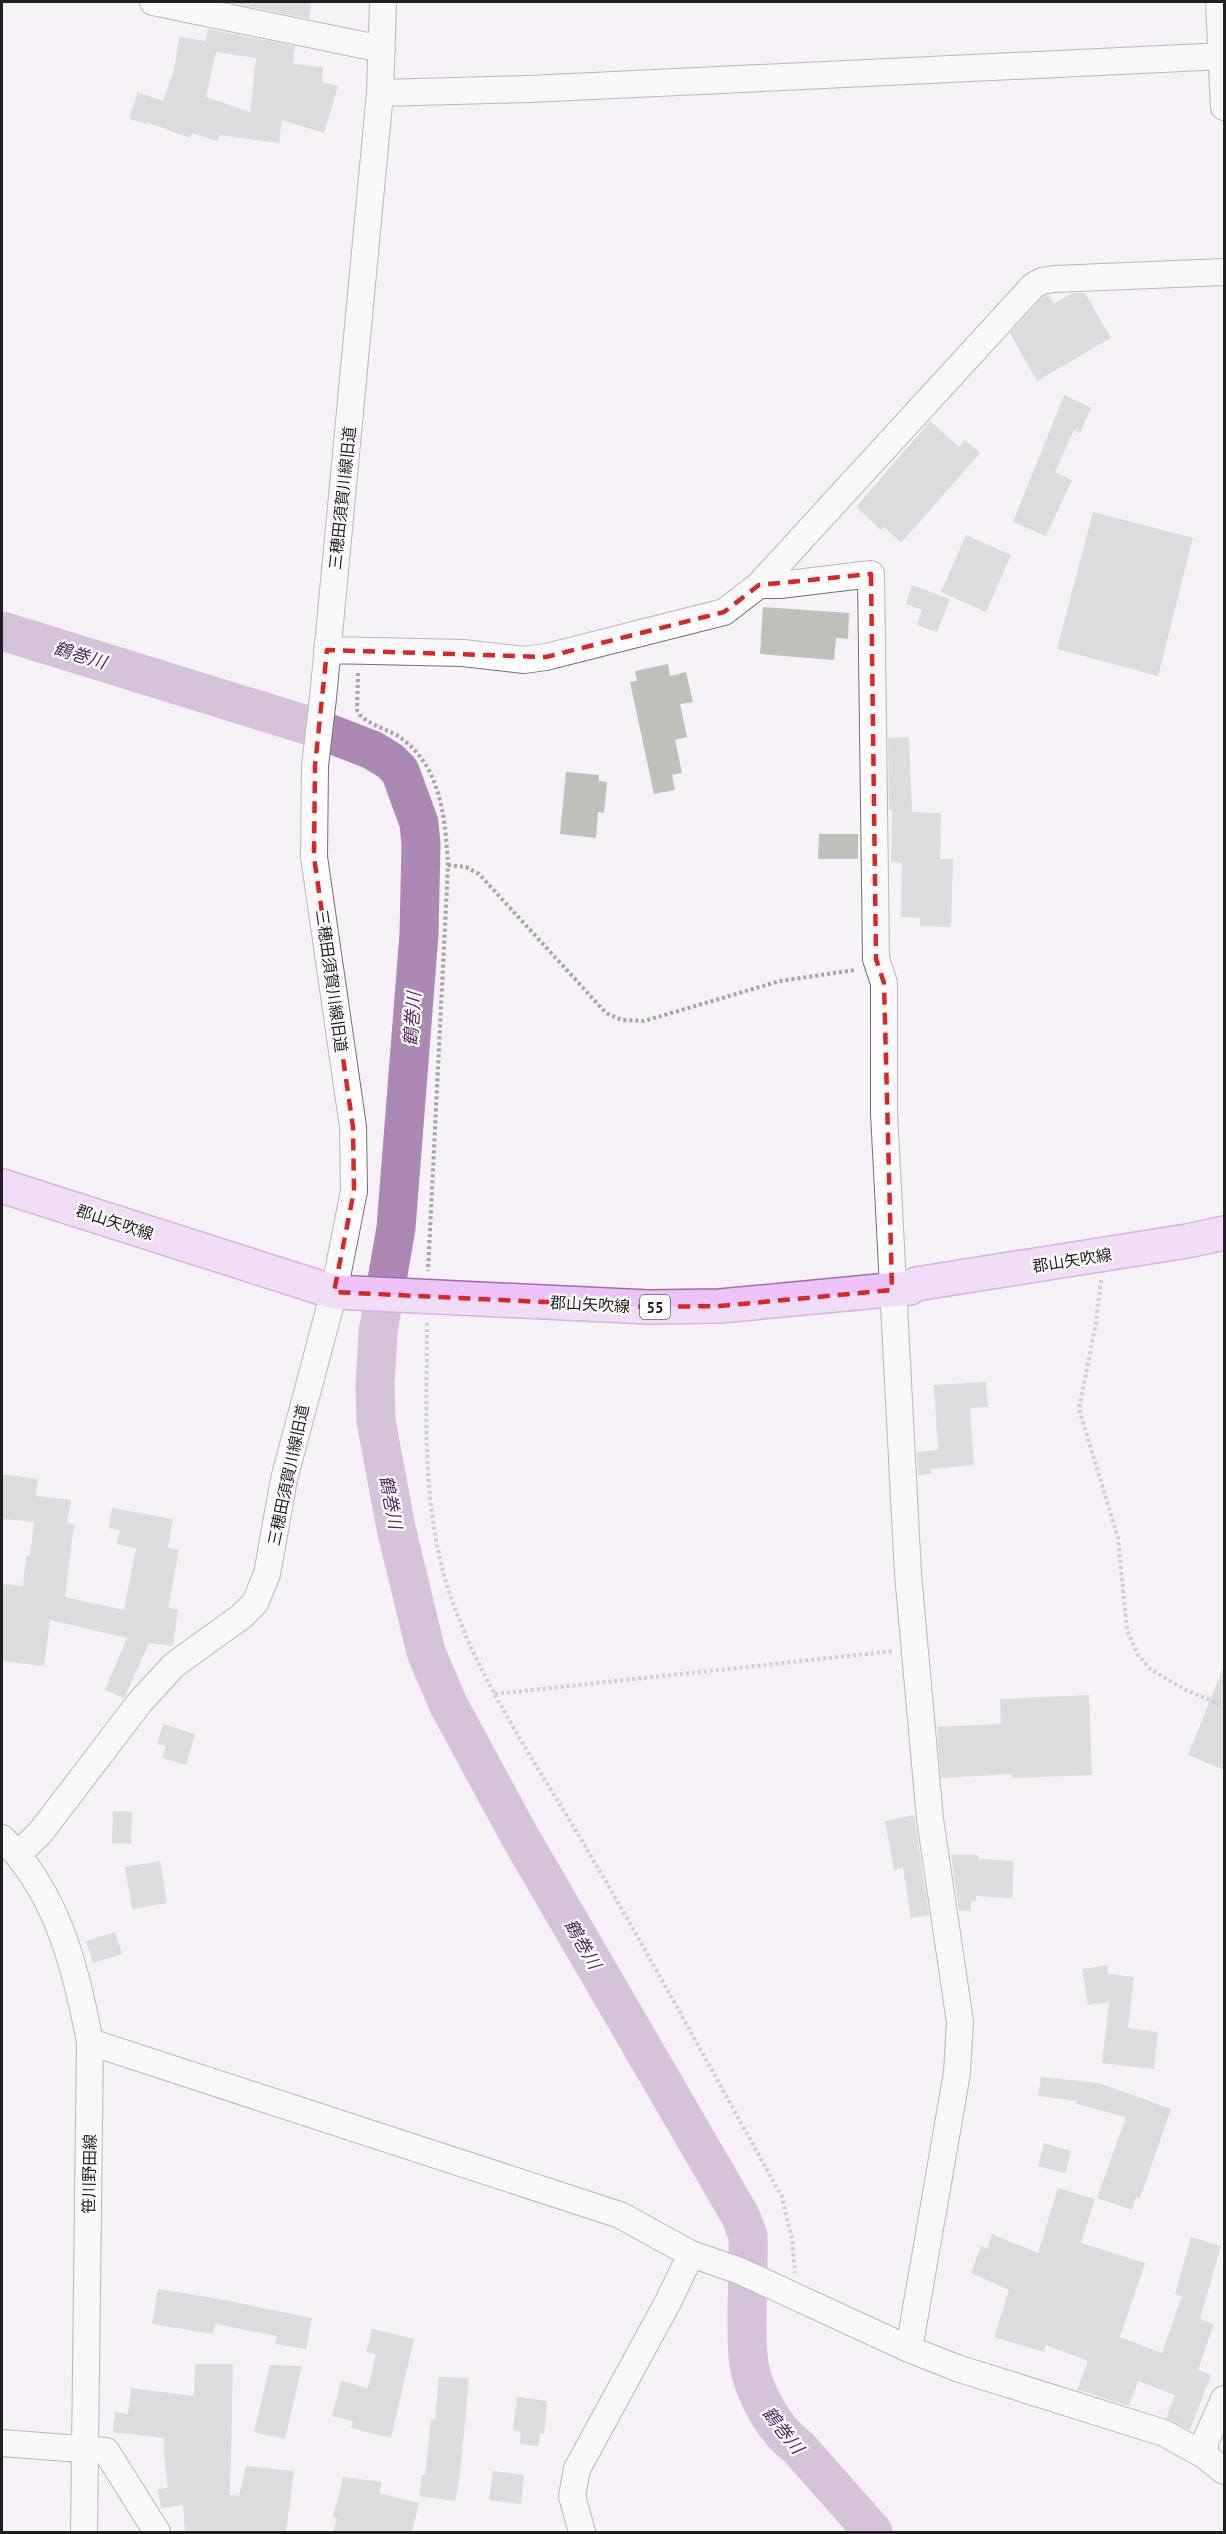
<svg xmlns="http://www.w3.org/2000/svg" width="1226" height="2534" font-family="'PT Sans','Noto Sans JP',sans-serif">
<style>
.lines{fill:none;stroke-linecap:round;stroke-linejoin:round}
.river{stroke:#ab89b4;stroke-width:39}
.building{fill:#c2c0bb;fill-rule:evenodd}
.minor-casing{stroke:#726f73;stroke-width:28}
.major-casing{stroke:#9f6fac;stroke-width:36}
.path{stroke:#a7a4a8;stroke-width:4;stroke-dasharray:3 3;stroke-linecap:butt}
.minor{stroke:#fff;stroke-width:26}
.major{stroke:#eec3fa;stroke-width:33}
.marked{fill:none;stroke:#d62828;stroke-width:4.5;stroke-dasharray:12 8;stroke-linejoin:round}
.labels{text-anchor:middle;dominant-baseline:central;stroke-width:4.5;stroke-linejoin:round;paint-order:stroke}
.shield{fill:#fff;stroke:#636263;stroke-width:1.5}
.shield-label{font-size:15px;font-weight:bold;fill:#201e20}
.street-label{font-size:16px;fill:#201e20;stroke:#fff}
.water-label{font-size:18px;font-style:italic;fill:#562a62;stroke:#fff}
</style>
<rect width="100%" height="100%" fill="#f6f2f7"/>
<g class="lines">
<path class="river" d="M2,631L310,726L372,750L390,761L400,771L419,823L421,844L419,934L396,1228L378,1332L375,1386L376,1421L396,1528L426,1652L448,1704L519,1835L741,2217L748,2236C749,2275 745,2319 748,2356C750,2386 773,2430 798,2447L873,2532"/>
</g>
<path class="building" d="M231,2H311L310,19L231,3Z
M208,29L295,46L293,64L323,67L322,82L338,86L324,133L282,120L279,143L219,135L217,141L192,133L190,138L147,122V124L129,119L138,92L163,101L174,70L179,37L206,41ZM216,52L256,58L250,112L206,97Z
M1072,293H1085L1111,338L1037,381L1010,333L1041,299L1049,295L1054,304Z
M1064,395L1091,408L1080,433L1074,430L1055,472L1072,480L1046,536L1013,522Z
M930,421L959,447L965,440L980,453L901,543L884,527L881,530L856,507Z
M1093,512L1193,538L1158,676L1057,649Z
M966,535L1011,555L986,612L941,592Z
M912,585L950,599L937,632L917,625L922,610L906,604Z
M763,607L849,613L848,639L836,638L834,660L760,654Z
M668,664L670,676L686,672L693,702L680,704L687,737L675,740L682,773L672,775L675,790L654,794L630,682L637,681L635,671Z
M909,737L912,812L941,813L940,859H953L951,927L920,926V918L901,917L902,863L891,862L892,810H889L888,738Z
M566,772L599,775V781L607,782L604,813L598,812L596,838L560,834Z
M819,834H858V859H818Z
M986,1382L988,1407L970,1408L974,1465L930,1469L931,1474L918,1475L917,1452L938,1450L934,1385Z
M2,1474L38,1479L36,1496L71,1500L67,1523L74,1524L65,1597L124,1610L136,1548L117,1544L120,1530L109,1528L112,1508L173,1519L168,1548L179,1550L168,1608L178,1610L173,1646L149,1643L124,1698L105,1690L127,1638L50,1620L44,1666L2,1661V1584L23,1586L26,1555L30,1556L34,1522L2,1519Z
M1224,1666V1770L1188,1755Z
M1089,1695L1092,1775L1013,1778L1012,1774L941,1778L937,1727L1001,1724L1000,1699Z
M163,1724L195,1734L186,1765L162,1758L166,1746L157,1744Z
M113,1811L132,1812L131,1844L112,1843Z
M914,1815L929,1915L911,1918L903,1868L894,1870L885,1821Z
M951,1855H978V1859L1014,1861L1012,1898L976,1896V1901H971V1911H959Z
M160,1861L167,1903L132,1909L125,1867Z
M115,1932L122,1954L93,1963L86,1941Z
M1107,1965L1108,1974L1134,1977L1128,2028L1158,2032L1154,2069L1102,2063L1109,2002L1088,2005L1082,1969Z
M1041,2077L1099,2083L1171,2109L1140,2198L1136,2197L1132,2210L1097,2198L1126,2117L1076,2104L1077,2101L1038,2096Z
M1044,2143L1071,2151L1065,2173L1038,2166Z
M1058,2188L1095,2199L1081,2243L1145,2263L1120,2337L1162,2353L1182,2296L1175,2294L1191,2237L1221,2246L1200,2319L1214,2324L1198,2370L1211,2375L1190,2430L1166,2418L1175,2395L1138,2381L1129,2406L1082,2391L1077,2390L1088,2361L1046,2345L1044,2352L994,2337L1009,2290L971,2273L981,2246L987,2249L992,2234L1038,2253Z
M158,2289L219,2299L312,2318L306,2349L275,2344L277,2336L215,2324L213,2334L152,2324Z
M372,2329L414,2339L391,2438L351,2428L353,2421L332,2416L341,2381L368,2388L376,2354L366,2352Z
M195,2364H233L230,2495L239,2496L246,2466L294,2471L286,2532H185L183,2505L161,2508L158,2489L168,2488L164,2455V2438L113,2432L115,2412L128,2414L131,2388L194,2396Z
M270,2365L302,2366L285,2439L254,2432Z
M439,2377L469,2378L460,2474L455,2501L419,2496L422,2475H425L431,2419L435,2420Z
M517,2397L547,2401L544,2434L540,2433L538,2446L520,2444L521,2432L513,2430Z
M493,2471L524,2475L521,2504L489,2500Z
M343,2477L382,2482L379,2493L419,2503L412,2532H333L337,2518L333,2517Z"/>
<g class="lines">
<defs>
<path id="minor" d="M153,2L382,49
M1219,2L1224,107
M380,93L530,89L1224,56
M759,585H780L871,574L876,959L884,983V1113L908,1574L930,1819L960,2022L957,2073L909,2349
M327,650L463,653L524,660L546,657L724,612L759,585L1033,286L1042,281L1054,279L1224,272
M2,1838C57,1892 76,1968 90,2042L84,2532
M18,1854L40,1833L140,1702L174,1665L242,1616L255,1603L267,1574L284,1479L334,1292L354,1191L353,1127L314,857L315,766L323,698L380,93L383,2
M90,2042L620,2215L691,2254L740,2271L909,2349L957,2368L1164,2433L1204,2455L1224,2471
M2,2443L106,2451L157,2532
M1204,2455L1206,2440L1224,2399
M582,2532L572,2496L577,2469L668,2302L691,2254"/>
<path id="major" d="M2,1186L334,1292L648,1307L720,1306L910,1288L916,1284L1187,1241L1224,1233"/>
</defs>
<use href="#minor" class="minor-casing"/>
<use href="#major" class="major-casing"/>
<path class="path" d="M358,673L357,710L360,715C371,726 388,729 401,738C442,768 445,819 448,865L428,1271
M448,865L466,867L479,874L606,1013L622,1020L644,1021L780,981L855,970
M1101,1280L1096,1323L1079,1409L1118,1538L1127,1630L1138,1655L1150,1669L1186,1690L1224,1706
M427,1323C427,1402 422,1482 440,1559C462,1658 537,1764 588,1851C655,1965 718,2082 782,2197L792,2239L795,2273
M495,1694L894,1651"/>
<use href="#minor" class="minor"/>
<use href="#major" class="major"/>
</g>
<path d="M0 0H1226V2534H0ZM871,574L876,959L884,983L892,1290L720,1306L648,1307L334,1292L354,1191L353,1127L314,857L315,766L327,650L546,657L724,612L759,585Z" fill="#f6f2f7" fill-opacity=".55" fill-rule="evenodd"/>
<path class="marked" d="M871,574L876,959L884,983L892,1290L720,1306L648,1307L334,1292L354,1191L353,1127L314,857L315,766L327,650L546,657L724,612L759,585Z"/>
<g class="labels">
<rect class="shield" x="640" y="1295" width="30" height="24" rx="4.5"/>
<g class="shield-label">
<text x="655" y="1307">55</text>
</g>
<g class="street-label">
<text transform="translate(342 498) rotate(-84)">三穂田須賀川線旧道</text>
<text transform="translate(332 981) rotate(82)">三穂田須賀川線旧道</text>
<text transform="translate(115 1222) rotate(18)">郡山矢吹線</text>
<text transform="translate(1072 1260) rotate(-9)">郡山矢吹線</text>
<text transform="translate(590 1304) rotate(3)">郡山矢吹線</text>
<text transform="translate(288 1475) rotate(-78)">三穂田須賀川線旧道</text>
<text transform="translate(89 2174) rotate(-89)">笹川野田線</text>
</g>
<g class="water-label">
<text transform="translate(80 655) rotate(17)">鶴巻川</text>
<text transform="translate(412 1019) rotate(-86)">鶴巻川</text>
<text transform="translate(391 1502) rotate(79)">鶴巻川</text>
<text transform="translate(583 1944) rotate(60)">鶴巻川</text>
<text transform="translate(783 2430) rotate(52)">鶴巻川</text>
</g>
</g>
<rect width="1226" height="2534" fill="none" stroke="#201e20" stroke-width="6"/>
</svg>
